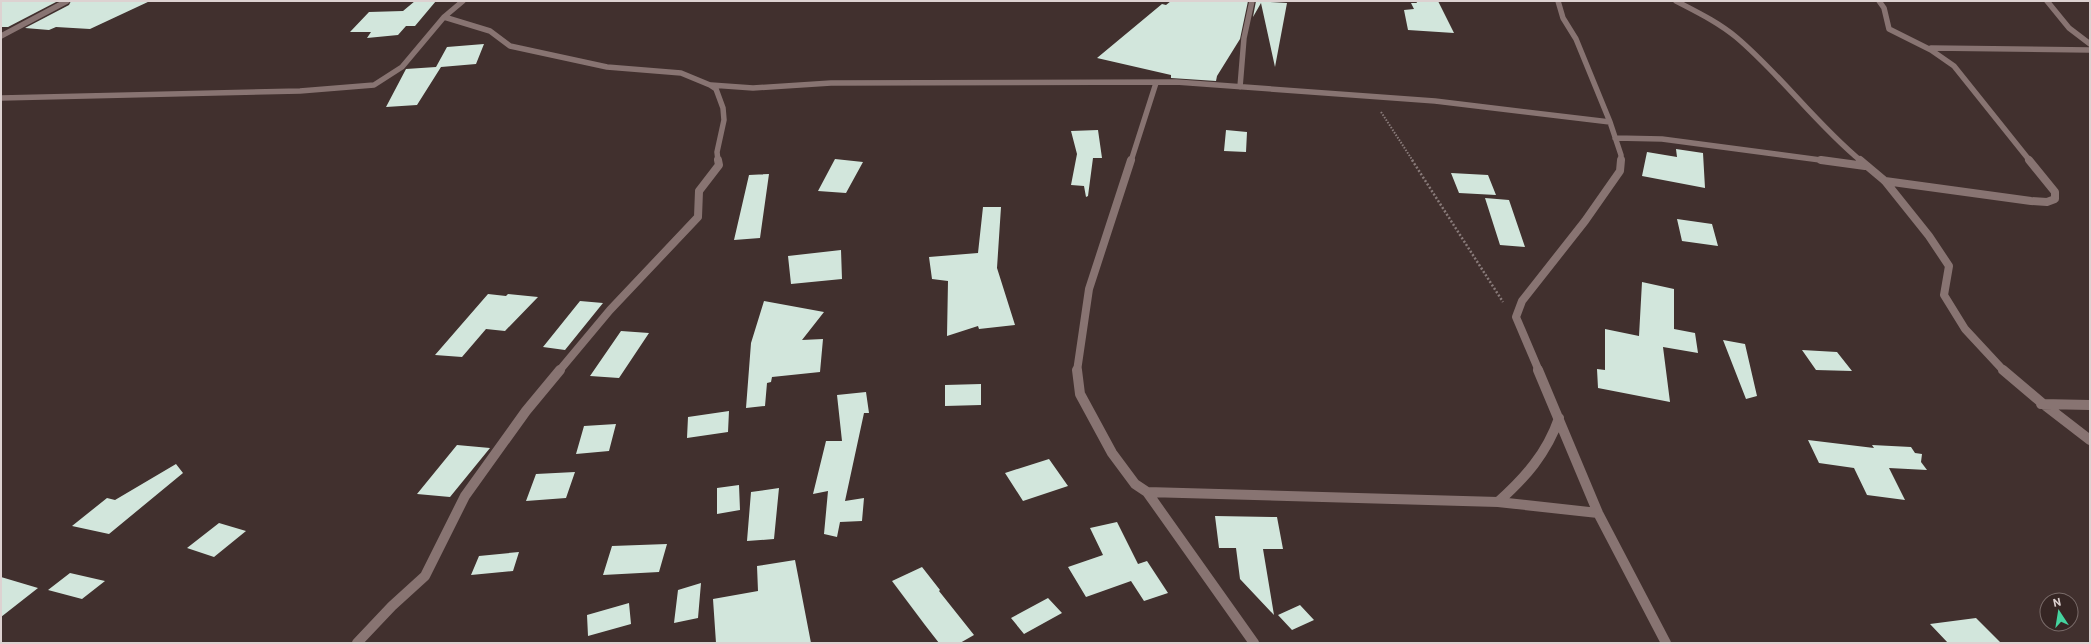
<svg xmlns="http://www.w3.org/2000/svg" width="2091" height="644" font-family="Roboto,sans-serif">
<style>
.building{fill:#d2e6dc}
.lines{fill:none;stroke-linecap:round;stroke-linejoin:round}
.path-far1{stroke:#897b7a;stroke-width:2;stroke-dasharray:1.5 1.5;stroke-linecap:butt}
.path{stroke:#897b7a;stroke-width:2.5;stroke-dasharray:2 2;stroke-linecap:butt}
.minor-far2{stroke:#887472;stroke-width:5.5}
.minor-far1{stroke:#887472;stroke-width:8}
.minor{stroke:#887472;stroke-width:10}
</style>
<rect width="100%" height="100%" fill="#41302e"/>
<path class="building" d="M1,1H58L8,27H1Z
M71,1H150L90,29L56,27L49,30L25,28L69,5Z
M415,1H436L415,26H406L398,35L367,38L371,32H350L369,12L403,11Z
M1171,1H1248L1240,39L1217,76L1216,81L1171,78V75L1097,58L1162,4L1166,5Z
M1256,1L1287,3L1275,67L1261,3L1253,17Z
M1416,1H1438L1454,33L1408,30L1404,10L1414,9L1411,3H1417Z
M484,44L476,64L441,67L417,105L386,107L406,69L436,67L447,47Z
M1098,130L1102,158H1093L1088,196L1086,197L1084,186L1071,185L1077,154L1071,131Z
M1226,130L1247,132L1246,152L1224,151Z
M1676,149L1703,153L1705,188L1642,176L1647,152L1677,157Z
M835,159L863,162L846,193L818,191Z
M1451,173L1488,175L1496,195L1459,193Z
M769,174L760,238L734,240L749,175Z
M1485,198L1509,200L1525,247L1500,245Z
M983,207H1001L997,268L1015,325L979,329L978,326L947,336L948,281L932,279L929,257L978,253Z
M1677,219L1712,224L1718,246L1682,241Z
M841,250L842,279L791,284L788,256Z
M1642,282L1674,289V329L1695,333L1698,353L1663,347L1670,402L1598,388L1597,369L1605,370V329L1639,336Z
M488,294L506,296L508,294L538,297L505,331L486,329L462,357L435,355Z
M580,301L603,303L565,350L543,347Z
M764,301L824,312L802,340L823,339L820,372L772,377L771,382L767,383L765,406L746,408L751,343Z
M621,331L649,333L619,378L590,376Z
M1723,340L1745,344L1757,396L1746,399Z
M1802,350L1837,352L1852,371L1816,370Z
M981,384V405L945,406V385Z
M866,392L869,413H864L845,501L864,498L862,521L840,522L837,537L824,534L828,491L813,494L826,441H842L837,395Z
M729,411L728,432L687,438L688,417Z
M616,424L609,451L576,454L584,426Z
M1808,440L1874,448L1872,445L1911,447L1915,453L1922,454L1921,462L1927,470L1889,468L1905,500L1867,495L1854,468L1819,463Z
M457,445L490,448L450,497L417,494Z
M1049,459L1068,486L1023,501L1005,473Z
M176,464L183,473L109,534L72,526L107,498L115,500Z
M575,472L566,498L526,501L536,474Z
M739,485L740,510L717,514V488Z
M779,488L774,539L747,541L751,492Z
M1215,516L1277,517L1283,549H1263L1274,615L1240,579L1236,548H1219Z
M1117,522L1138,564L1147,561L1168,593L1144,601L1131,581L1086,597L1068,567L1103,555L1090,528Z
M219,523L246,531L214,557L187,548Z
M667,544L659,572L603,575L612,546Z
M519,552L513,571L471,575L479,556Z
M795,560L811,643H716L713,599L758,591L757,566Z
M922,567L940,590L939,591L974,635L960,643H939L925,625L892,581Z
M70,573L105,581L82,599L48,590Z
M1,577L38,588L1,617Z
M701,583L698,618L674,623L678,590Z
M1048,598L1062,613L1024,634L1011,618Z
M629,603L631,624L588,636L587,615Z
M1300,605L1314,620L1292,630L1278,615Z
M1976,618L2001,643H1948L1930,624Z"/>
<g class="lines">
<path class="path-far1" d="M1381,112L1413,161"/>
<path class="path" d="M1412,160L1503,302"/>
<path class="minor-far2" d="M1558,1L1563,18L1576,39L1610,122L1621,155V161
M1676,1C1697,12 1718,22 1736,37C1781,75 1816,124 1861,161
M1879,1L1884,8L1889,29L1931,50L1954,66L2030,161
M2047,1L2069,28L2090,44
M444,17L490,31L510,46L607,67L681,73L710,85L716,89L723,108L724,120L717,152L718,161
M1,36L67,1
M1931,48L2090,50
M711,85L753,88L831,83L1176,82L1435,101L1610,122
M1240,87L1244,38L1252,1
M1,98L300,91L374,85L402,67L444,17L463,1
M1615,138L1662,139L1828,161
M1131,161L1156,83"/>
<path class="minor-far1" d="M1821,160L1865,166
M1860,160L1885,181L1929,236L1949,266L1944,295L1965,329L2004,371
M1885,181L2031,201L2047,202L2055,199V192L2029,160
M559,371L610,310L698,217L699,191L719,165L718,160
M1077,371L1089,289L1131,160
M1539,371L1516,317L1522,301L1585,221L1620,171L1621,160"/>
<path class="minor" d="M1077,370L1080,394L1112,453L1135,484L1147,492L1254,643
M1538,370L1598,513L1666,643
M2003,370L2042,403L2090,440
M2041,404L2090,405
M1147,492L1498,502L1598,513
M1498,502C1525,478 1547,453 1559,418
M357,643L392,606L425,576L465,496L526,411L560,370"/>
</g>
<rect width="2091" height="644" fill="none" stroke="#ddd2d1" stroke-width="4"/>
<g transform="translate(2059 612) rotate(348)"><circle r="19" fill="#362624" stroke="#796b69"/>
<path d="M0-3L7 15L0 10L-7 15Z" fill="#45d49f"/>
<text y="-6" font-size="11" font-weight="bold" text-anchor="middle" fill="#ddd2d1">N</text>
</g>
</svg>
